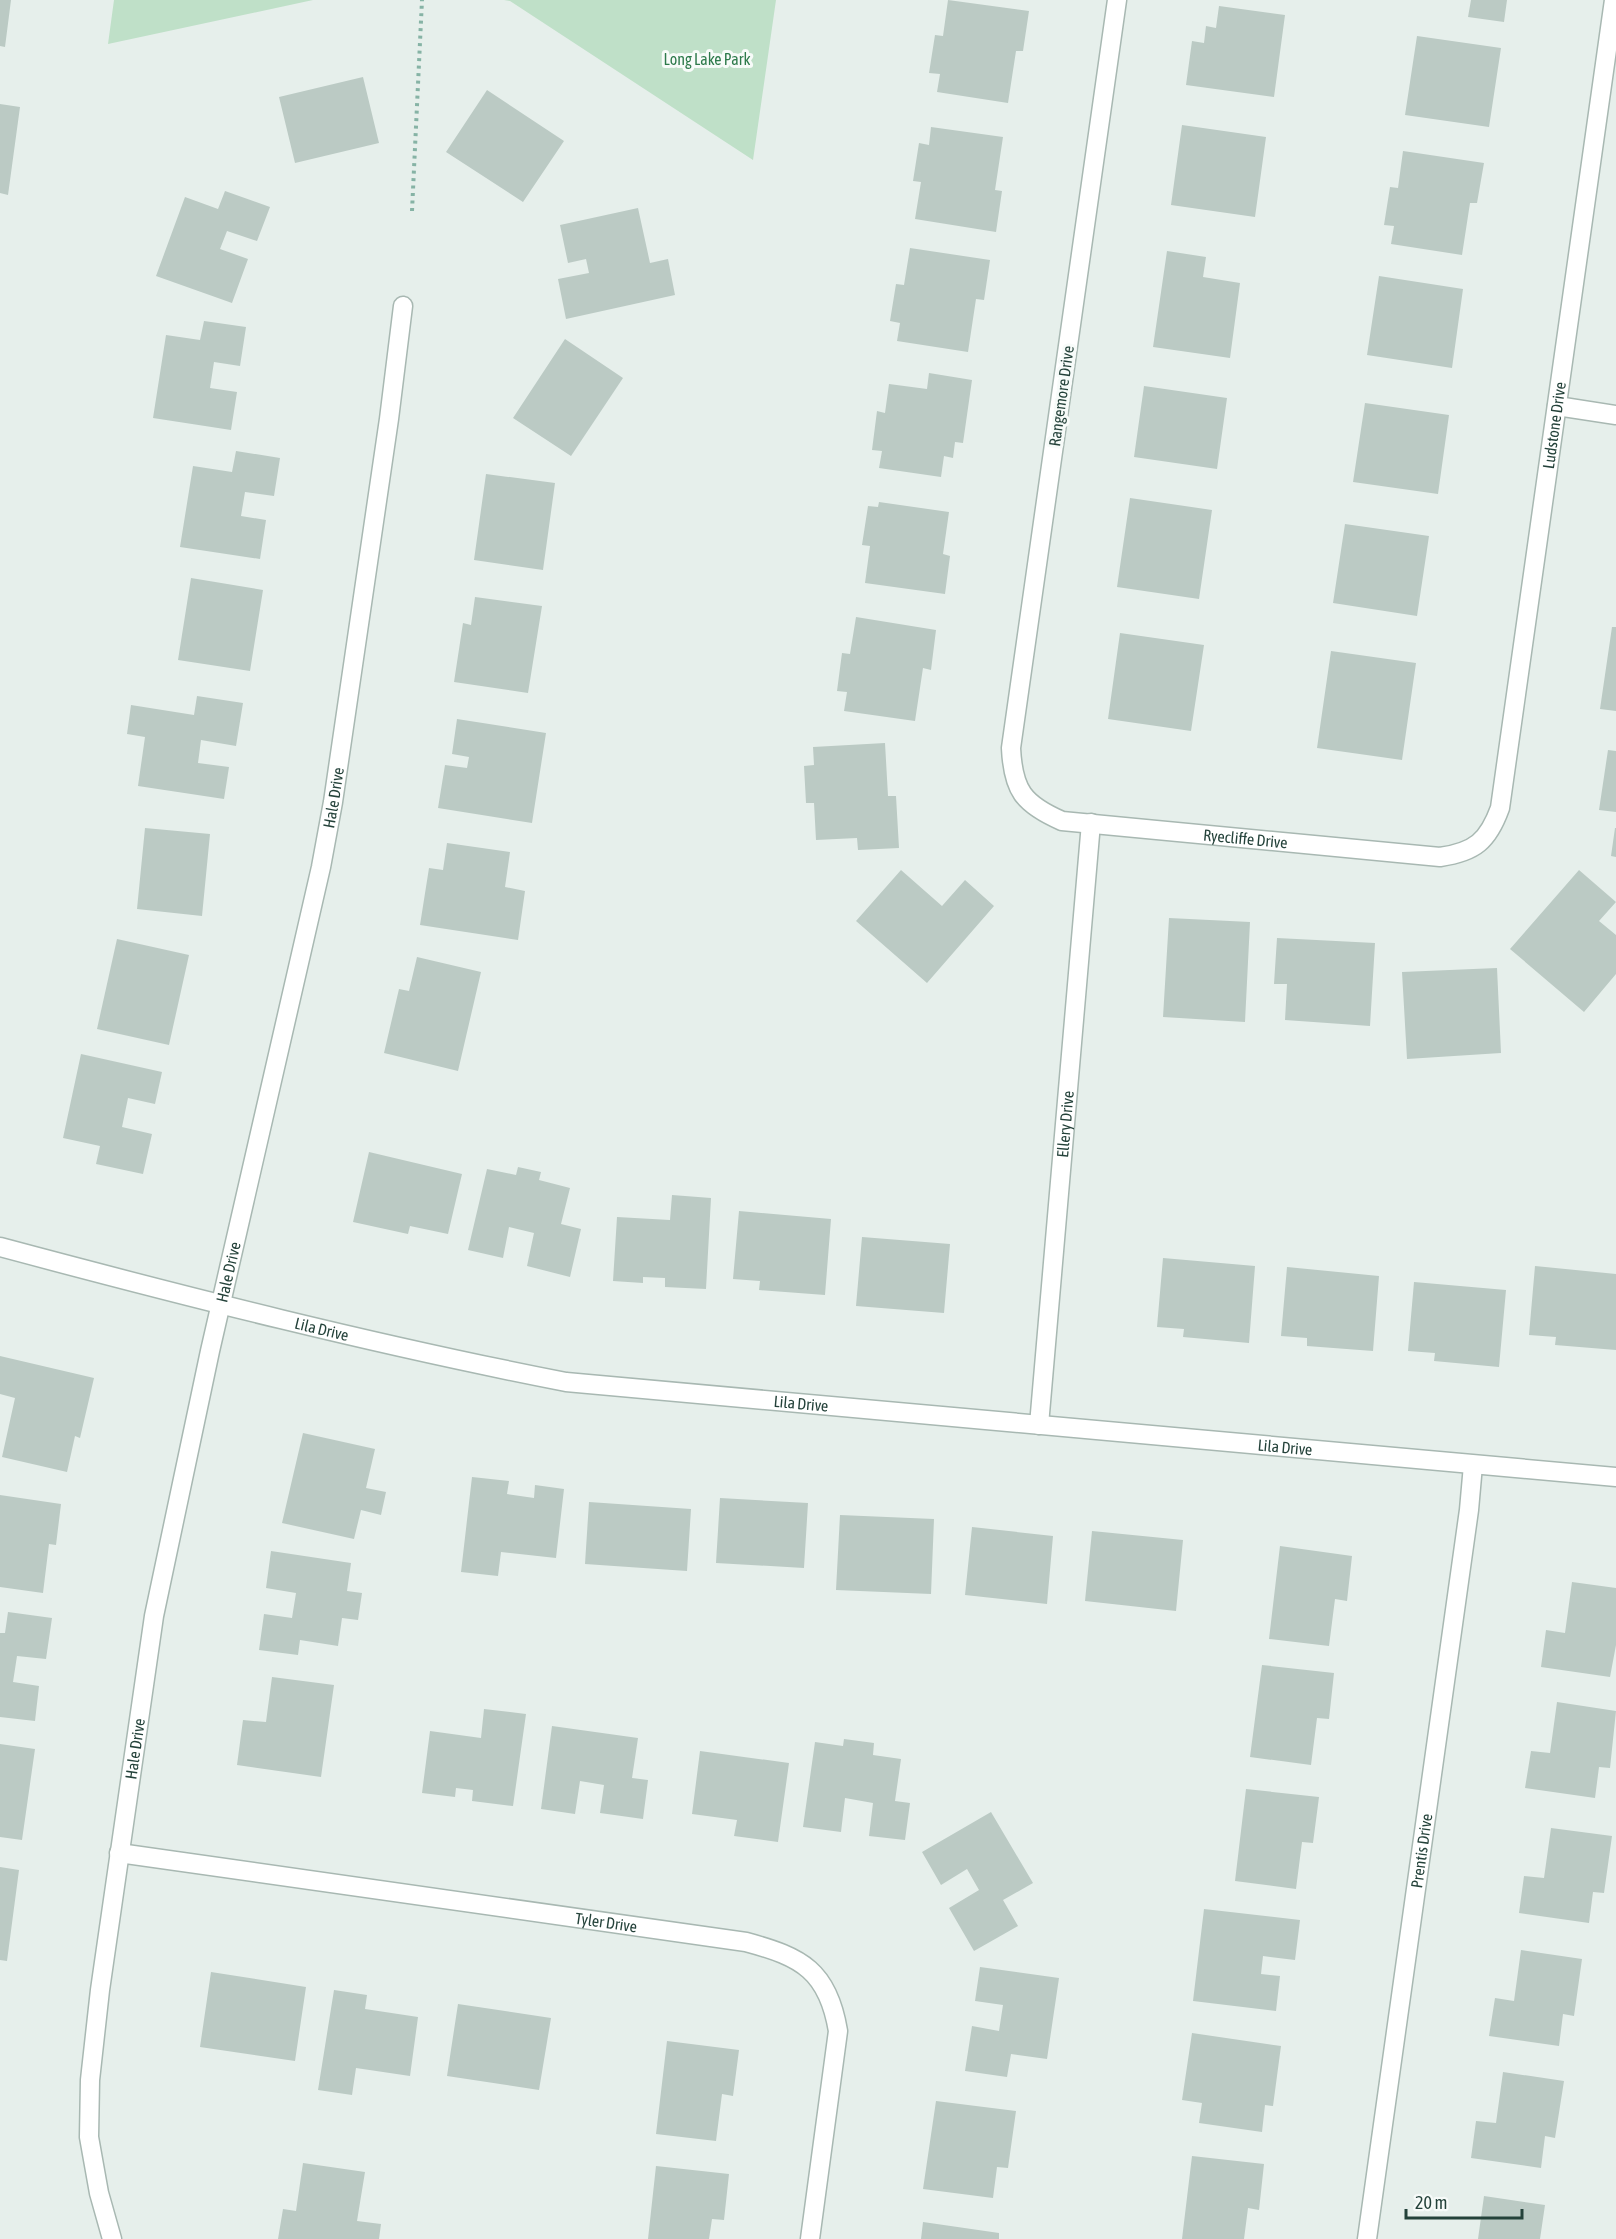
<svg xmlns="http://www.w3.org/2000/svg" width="1616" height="2239" font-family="'Asap Condensed',sans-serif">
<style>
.green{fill:#bfe0c8}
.building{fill:#bbcac4}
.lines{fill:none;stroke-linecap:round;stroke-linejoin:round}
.minor-casing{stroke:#a8b8b2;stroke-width:21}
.path{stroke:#86b3a5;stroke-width:4;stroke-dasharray:3 4.5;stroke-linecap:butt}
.minor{stroke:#fff;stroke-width:18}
.labels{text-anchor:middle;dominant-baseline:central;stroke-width:6;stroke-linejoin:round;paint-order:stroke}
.park-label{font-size:16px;fill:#2d7a4b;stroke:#f7fbf9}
.street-label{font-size:16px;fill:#24423a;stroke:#f7fbf9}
</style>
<rect width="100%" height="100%" fill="#e6efeb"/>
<path class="green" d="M114,0H313L108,44Z
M504,0H776L753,160L510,1Z"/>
<path class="building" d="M0,0H11L5,47L0,46Z
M948,0L1029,11L1023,51H1016L1008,103L937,92L940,74L929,73L935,35L943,36Z
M1471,0H1507L1504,22L1468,17Z
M1219,6L1285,15L1274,97L1186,85L1192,41L1204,43L1206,26L1216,28Z
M1417,36L1501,48L1489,127L1405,115Z
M363,77L379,143L295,163L279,97Z
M487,90L564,141L523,202L446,152Z
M0,104L20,107L8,195L0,193Z
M1182,125L1266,137L1255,217L1171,205Z
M931,127L1003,137L995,190L1002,191L996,232L915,219L921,182L913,181L919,143L929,145Z
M1403,151L1484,163L1477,203H1470L1462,255L1391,244L1394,226L1384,225L1390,187L1398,188Z
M225,191L270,207L257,241L227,231L220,249L248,259L232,303L156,276L185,197L218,209Z
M638,208L650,263L668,259L675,295L566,319L558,279L589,273L586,259L568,263L560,225Z
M910,248L990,260L984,300L976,299L968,352L897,341L900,323L890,321L896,284L904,285Z
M1167,251L1206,257L1203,277L1240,283L1230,358L1153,347Z
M1379,276L1463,289L1452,368L1367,355Z
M204,321L246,327L240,366L214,362L210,388L237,392L231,430L153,418L166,335L200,340Z
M565,339L623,378L571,456L513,418Z
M929,373L972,380L963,443L955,442L953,458L944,456L941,477L879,468L882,451L872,450L877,411L885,413L889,384L927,389Z
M1144,386L1227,398L1217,469L1134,457Z
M1365,403L1449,415L1438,494L1353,482Z
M236,451L280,458L274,496L245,492L241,516L266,520L260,559L180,547L193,466L232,472Z
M486,474L555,483L543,570L474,560Z
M1130,498L1212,510L1199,599L1117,587Z
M879,502L949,512L943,554L950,556L945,594L865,583L870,546L862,545L868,506L878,507Z
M1345,524L1429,536L1417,616L1333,603Z
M191,578L263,590L250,671L178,660Z
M475,597L542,606L528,693L454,682L463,623L471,625Z
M856,617L936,630L931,670L923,668L915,721L844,711L847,692L837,691L842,653L850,654Z
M1612,627H1616V711L1600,709Z
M1120,633L1204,645L1191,731L1108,719Z
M1331,651L1416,663L1402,760L1317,748Z
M197,696L243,703L236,746L201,740L198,763L229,767L224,799L138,786L145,737L127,734L131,705L194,715Z
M457,719L546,733L532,823L438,808L445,765L467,768L469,757L452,754Z
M885,743L888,796H896L899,848L858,850L857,838L816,840L814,803H806L804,766L814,765L813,747Z
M1608,750L1616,751V812L1599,810Z
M145,828L210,834L202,916L137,909Z
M1615,828H1616V857L1611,856Z
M447,843L510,852L505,887L525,891L518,940L420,925L429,868L443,870Z
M901,870L942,906L965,880L994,906L927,983L856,921Z
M1579,870L1616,902L1599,921L1616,935V974L1584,1012L1510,949Z
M1169,918L1250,922L1245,1022L1163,1017Z
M1277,938L1375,943L1370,1026L1285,1020L1287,984H1274Z
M117,939L189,955L169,1045L97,1029Z
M417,957L481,972L458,1071L384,1053L399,989L409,991Z
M1497,968L1501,1053L1407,1059L1402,972Z
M81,1054L162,1072L155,1104L128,1098L122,1127L152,1134L143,1174L96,1164L100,1146L63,1138Z
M369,1152L462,1174L448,1234L410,1226L408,1234L353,1222Z
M518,1167L541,1172L539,1180L570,1188L561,1224L581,1229L570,1277L527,1266L534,1233L509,1227L503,1258L468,1250L487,1169L516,1175Z
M672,1195L711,1198L706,1289L665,1287V1278L643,1277V1283L613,1281L617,1217L670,1220Z
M739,1211L831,1219L825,1295L759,1290L760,1281L733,1279Z
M862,1237L950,1244L944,1313L856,1306Z
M1163,1258L1255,1266L1249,1343L1183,1337L1184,1329L1157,1327Z
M1535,1266L1616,1274V1350L1555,1345L1556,1337L1529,1335Z
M1287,1267L1379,1276L1373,1351L1307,1346V1338L1281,1336Z
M1414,1282L1506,1290L1499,1367L1434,1361L1435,1353L1408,1351Z
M0,1356L94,1378L80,1438L75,1436L67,1472L2,1457L15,1398L0,1394Z
M303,1433L375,1449L366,1488L386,1492L381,1515L361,1510L354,1539L282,1523Z
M472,1477L509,1481L507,1494L534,1498L535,1485L564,1489L556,1558L501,1552L498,1576L461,1572Z
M0,1495L61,1504L56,1545L49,1544L43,1593L0,1587Z
M720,1498L808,1503L804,1568L716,1563Z
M589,1502L691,1509L687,1571L585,1564Z
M840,1515L934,1519L931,1594L836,1590Z
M972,1527L1053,1536L1047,1604L965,1595Z
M1092,1531L1183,1540L1176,1611L1085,1601Z
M1280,1546L1352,1556L1347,1601L1335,1599L1329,1646L1269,1639Z
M271,1551L351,1563L347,1591L362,1593L358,1620L342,1618L338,1646L300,1640L298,1655L259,1650L264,1614L292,1618L296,1593L266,1588Z
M1572,1582L1616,1588V1645L1610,1677L1541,1667L1546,1630L1565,1633Z
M8,1612L52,1618L46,1659L17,1656L13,1682L39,1686L35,1721L0,1717V1633H5Z
M1262,1665L1334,1673L1329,1719L1317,1718L1311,1765L1250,1757Z
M272,1677L334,1685L321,1777L237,1765L243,1720L266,1722Z
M1557,1702L1616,1711L1610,1768L1599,1767L1595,1798L1525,1788L1531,1751L1550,1753Z
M484,1709L526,1714L513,1806L472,1801L473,1790L456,1788L455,1797L422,1793L430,1731L481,1738Z
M552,1726L638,1738L632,1778L648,1780L643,1819L600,1813L604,1785L580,1781L575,1814L541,1809Z
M844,1739L874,1743L873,1755L901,1759L895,1801L910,1803L905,1840L869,1836L873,1803L845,1798L841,1832L803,1827L815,1742L843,1746Z
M0,1744L35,1749L22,1840L0,1837Z
M700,1751L789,1763L778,1842L734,1836L737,1820L692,1814Z
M1246,1789L1319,1797L1313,1843L1302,1842L1296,1889L1235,1881Z
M991,1812L1033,1883L1003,1900L1018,1926L974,1951L949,1908L979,1890L967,1869L941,1885L922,1852Z
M1551,1828L1612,1836L1604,1893L1593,1892L1589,1923L1519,1913L1524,1876L1544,1878Z
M0,1867L19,1870L7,1961L0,1960Z
M1204,1909L1300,1920L1295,1960L1263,1956L1261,1974L1280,1976L1276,2011L1193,2001Z
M1521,1950L1582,1959L1574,2016L1563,2014L1559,2046L1489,2036L1495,1998L1514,2001Z
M980,1967L1059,1978L1047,2059L1011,2054L1007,2077L965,2071L972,2026L999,2031L1003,2005L975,2001Z
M211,1972L306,1987L295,2061L200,2047Z
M334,1990L367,1995L365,2009L418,2017L410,2076L356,2068L352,2095L318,2090Z
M458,2004L551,2018L539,2090L447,2076Z
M1192,2033L1281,2046L1273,2106L1265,2105L1262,2132L1199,2123L1202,2103L1182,2100Z
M667,2041L739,2050L733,2096L722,2094L716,2141L656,2134Z
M1503,2072L1564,2081L1555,2138L1545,2136L1541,2168L1471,2158L1476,2121L1496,2123Z
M936,2101L1016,2111L1008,2168L997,2167L993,2198L923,2189Z
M1192,2156L1264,2164L1259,2210L1248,2208L1244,2239H1182Z
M303,2163L365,2172L357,2221L381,2224L379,2239H278L283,2209L296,2211Z
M656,2166L729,2174L724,2220L712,2219L709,2239H648Z
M1484,2196L1545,2205L1540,2239H1478Z
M923,2222L999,2233V2239H921Z"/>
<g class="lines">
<defs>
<g id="minor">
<path id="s1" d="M1117,0L1011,748C1013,790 1023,804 1062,821L1440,857C1475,852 1488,841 1500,808L1614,0"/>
<path d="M1557,406L1616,415"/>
<path id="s2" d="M0,1247C187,1297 376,1345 566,1382L1616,1477"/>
<path id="s3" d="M1039,1425L1091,823"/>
<path id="s4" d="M119,1853L746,1942C802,1957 828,1971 838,2031L810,2239"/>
<path id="s5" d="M112,2239L99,2193L89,2137L90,2080L100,1990L154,1616L210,1351L321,867L333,802L389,419L403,306"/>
<path id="s6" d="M1367,2239L1469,1510L1473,1465"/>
</g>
</defs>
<use href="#minor" class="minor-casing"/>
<path class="path" d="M412,211L422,0"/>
<use href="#minor" class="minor"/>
</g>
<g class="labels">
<g class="park-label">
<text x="707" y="59">Long Lake Park</text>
</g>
<g class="street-label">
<text transform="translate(1061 396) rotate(-82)">Rangemore Drive</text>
<text stroke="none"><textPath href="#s1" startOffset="1701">Ludstone Drive</textPath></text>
<text stroke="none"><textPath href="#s5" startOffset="1468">Hale Drive</textPath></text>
<text stroke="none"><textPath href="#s1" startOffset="1036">Ryecliffe Drive</textPath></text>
<text stroke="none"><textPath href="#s3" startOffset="302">Ellery Drive</textPath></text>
<text stroke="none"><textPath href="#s5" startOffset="982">Hale Drive</textPath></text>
<text stroke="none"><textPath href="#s2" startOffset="332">Lila Drive</textPath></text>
<text stroke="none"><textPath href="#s2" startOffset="818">Lila Drive</textPath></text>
<text stroke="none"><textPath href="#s2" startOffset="1304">Lila Drive</textPath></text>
<text stroke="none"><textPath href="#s5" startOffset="496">Hale Drive</textPath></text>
<text stroke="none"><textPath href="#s6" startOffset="392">Prentis Drive</textPath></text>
<text stroke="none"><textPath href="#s4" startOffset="492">Tyler Drive</textPath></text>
</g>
</g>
<path d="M1406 2209v9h116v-9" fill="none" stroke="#24423a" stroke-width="3"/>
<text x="1415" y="2209" font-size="18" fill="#24423a" stroke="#f7fbf9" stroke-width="4.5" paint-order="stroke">20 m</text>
</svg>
